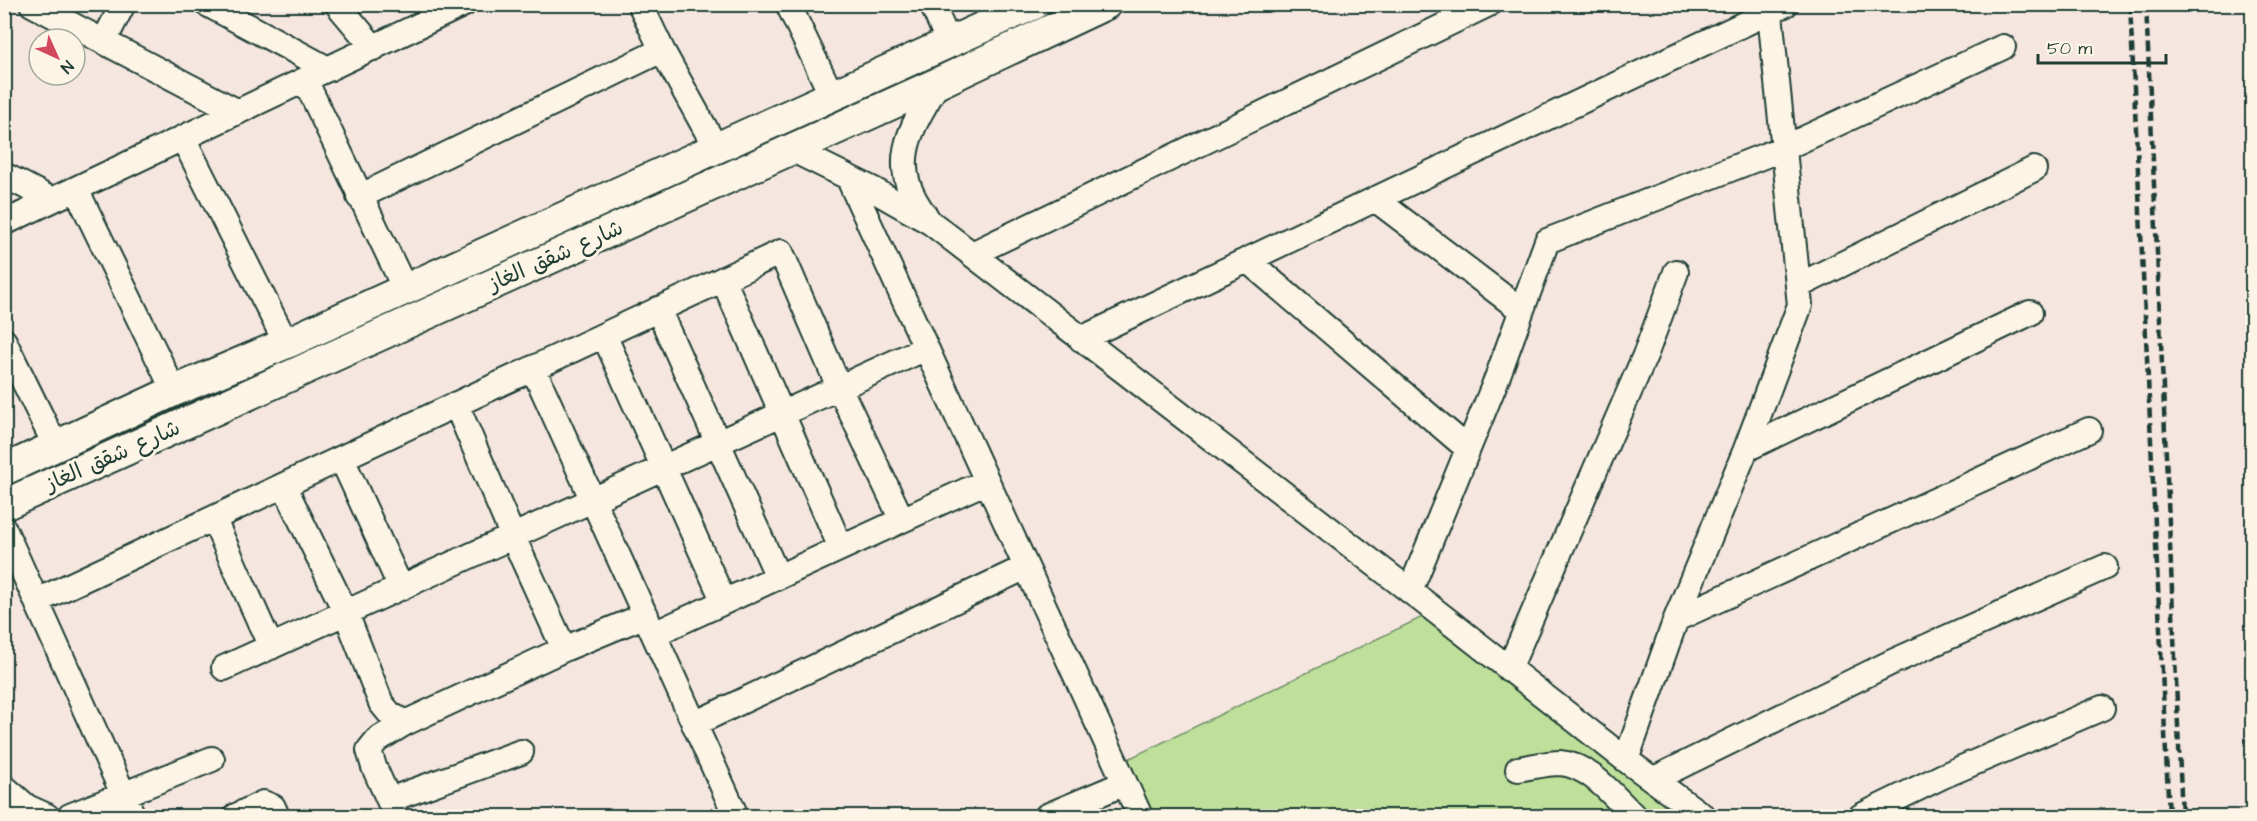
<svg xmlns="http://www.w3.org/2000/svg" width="2257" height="821" font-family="'Architects Daughter','Playpen Sans Arabic',sans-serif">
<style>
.green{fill:#bfe09a;stroke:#6f8e67;stroke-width:1.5}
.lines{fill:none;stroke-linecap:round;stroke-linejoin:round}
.minor-casing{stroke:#1f3d34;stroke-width:28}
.major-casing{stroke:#1f3d34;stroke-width:34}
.minor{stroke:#fcf5e5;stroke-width:24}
.major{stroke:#fcf5e5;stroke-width:30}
.rail{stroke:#1f3d34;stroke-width:4.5;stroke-dasharray:9 4.5;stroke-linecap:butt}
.labels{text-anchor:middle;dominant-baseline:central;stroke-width:6;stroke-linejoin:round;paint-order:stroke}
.street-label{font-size:22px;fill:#1f3d34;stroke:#fcf5e5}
</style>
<rect width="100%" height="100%" fill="#f5e6e0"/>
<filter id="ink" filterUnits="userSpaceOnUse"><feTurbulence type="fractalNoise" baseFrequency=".0167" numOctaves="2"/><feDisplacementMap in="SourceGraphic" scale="12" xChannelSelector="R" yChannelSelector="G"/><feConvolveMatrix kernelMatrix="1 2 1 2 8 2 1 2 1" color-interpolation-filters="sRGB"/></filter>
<g filter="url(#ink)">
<path class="green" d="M1445,606L1722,816H1146L1124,761Z"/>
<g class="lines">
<defs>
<path id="minor" d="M32,4L238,112
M207,4L328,69
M337,4L374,48
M788,4L832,96
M932,4L949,43
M104,41L123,4
M662,50L716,148
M305,80L405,289
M183,138L286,343
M791,149L872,189L930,222L1410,591L1626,760L1703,816
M4,175L52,200
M848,177L1140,816
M76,189L174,391
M359,197L662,50L640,4
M1375,199L1521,310
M927,218C886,167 909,130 938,83
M4,223L464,4
M972,254L1489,4
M1247,260L1467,448
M723,279L841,548
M1798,286L2034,169
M658,309L778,577
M604,335L724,602
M1081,339L1786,4
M4,341L56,447
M533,368L736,816
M456,404L513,537L564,649
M1746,449L2030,313
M342,459L401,588
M284,486L346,613L381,703L390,714L405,723L564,649L646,615
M214,520L271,647
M4,529L133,816
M1410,591L1497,378L1547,241L1784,148L2003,47
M37,601L781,252L839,387L902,520
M1676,619L2089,430
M654,634L987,481
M224,668L926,348
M1509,669L1646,353L1676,272
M694,724L1026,567
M1626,760L1676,619L1746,449L1800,305L1769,4
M1518,769C1532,767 1546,763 1560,763C1590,765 1614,797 1634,816
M1654,779L1890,663L2105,567
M4,787L27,807L47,816
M389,800L521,752
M70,816L212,759
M236,816L263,803L273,807L277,816
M396,816L374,767L369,750L377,740L405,723
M1047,816L1125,783
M1861,816L1943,776L2102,708"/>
<path id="major" d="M4,470L174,391L289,342L1034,4
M4,505L938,83L1106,4"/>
</defs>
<use href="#minor" class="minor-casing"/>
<use href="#major" class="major-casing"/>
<use href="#minor" class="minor"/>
<use href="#major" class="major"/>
<path class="rail" d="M2130,4L2169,816
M2146,4L2182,816"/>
</g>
</g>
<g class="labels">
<g class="street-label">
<text transform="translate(556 256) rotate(-24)">شارع شقق الغاز</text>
<text transform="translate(113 456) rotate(-24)">شارع شقق الغاز</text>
</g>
</g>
<rect width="2257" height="821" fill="none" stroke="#fcf5e5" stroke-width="24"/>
<rect x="12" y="12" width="2233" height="797" fill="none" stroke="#1f3d34" stroke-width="2" filter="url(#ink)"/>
<g transform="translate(57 57) rotate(135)"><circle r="28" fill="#fcf5e5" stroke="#a4ab9e" stroke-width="1.5"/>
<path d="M0-4.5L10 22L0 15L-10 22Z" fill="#d1495b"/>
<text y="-9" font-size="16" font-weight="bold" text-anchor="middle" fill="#1f3d34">N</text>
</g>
<path d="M2038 54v9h128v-9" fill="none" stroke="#1f3d34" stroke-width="3"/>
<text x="2047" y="54" font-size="18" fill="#1f3d34" stroke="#fcf5e5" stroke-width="4.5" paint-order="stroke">50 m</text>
</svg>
